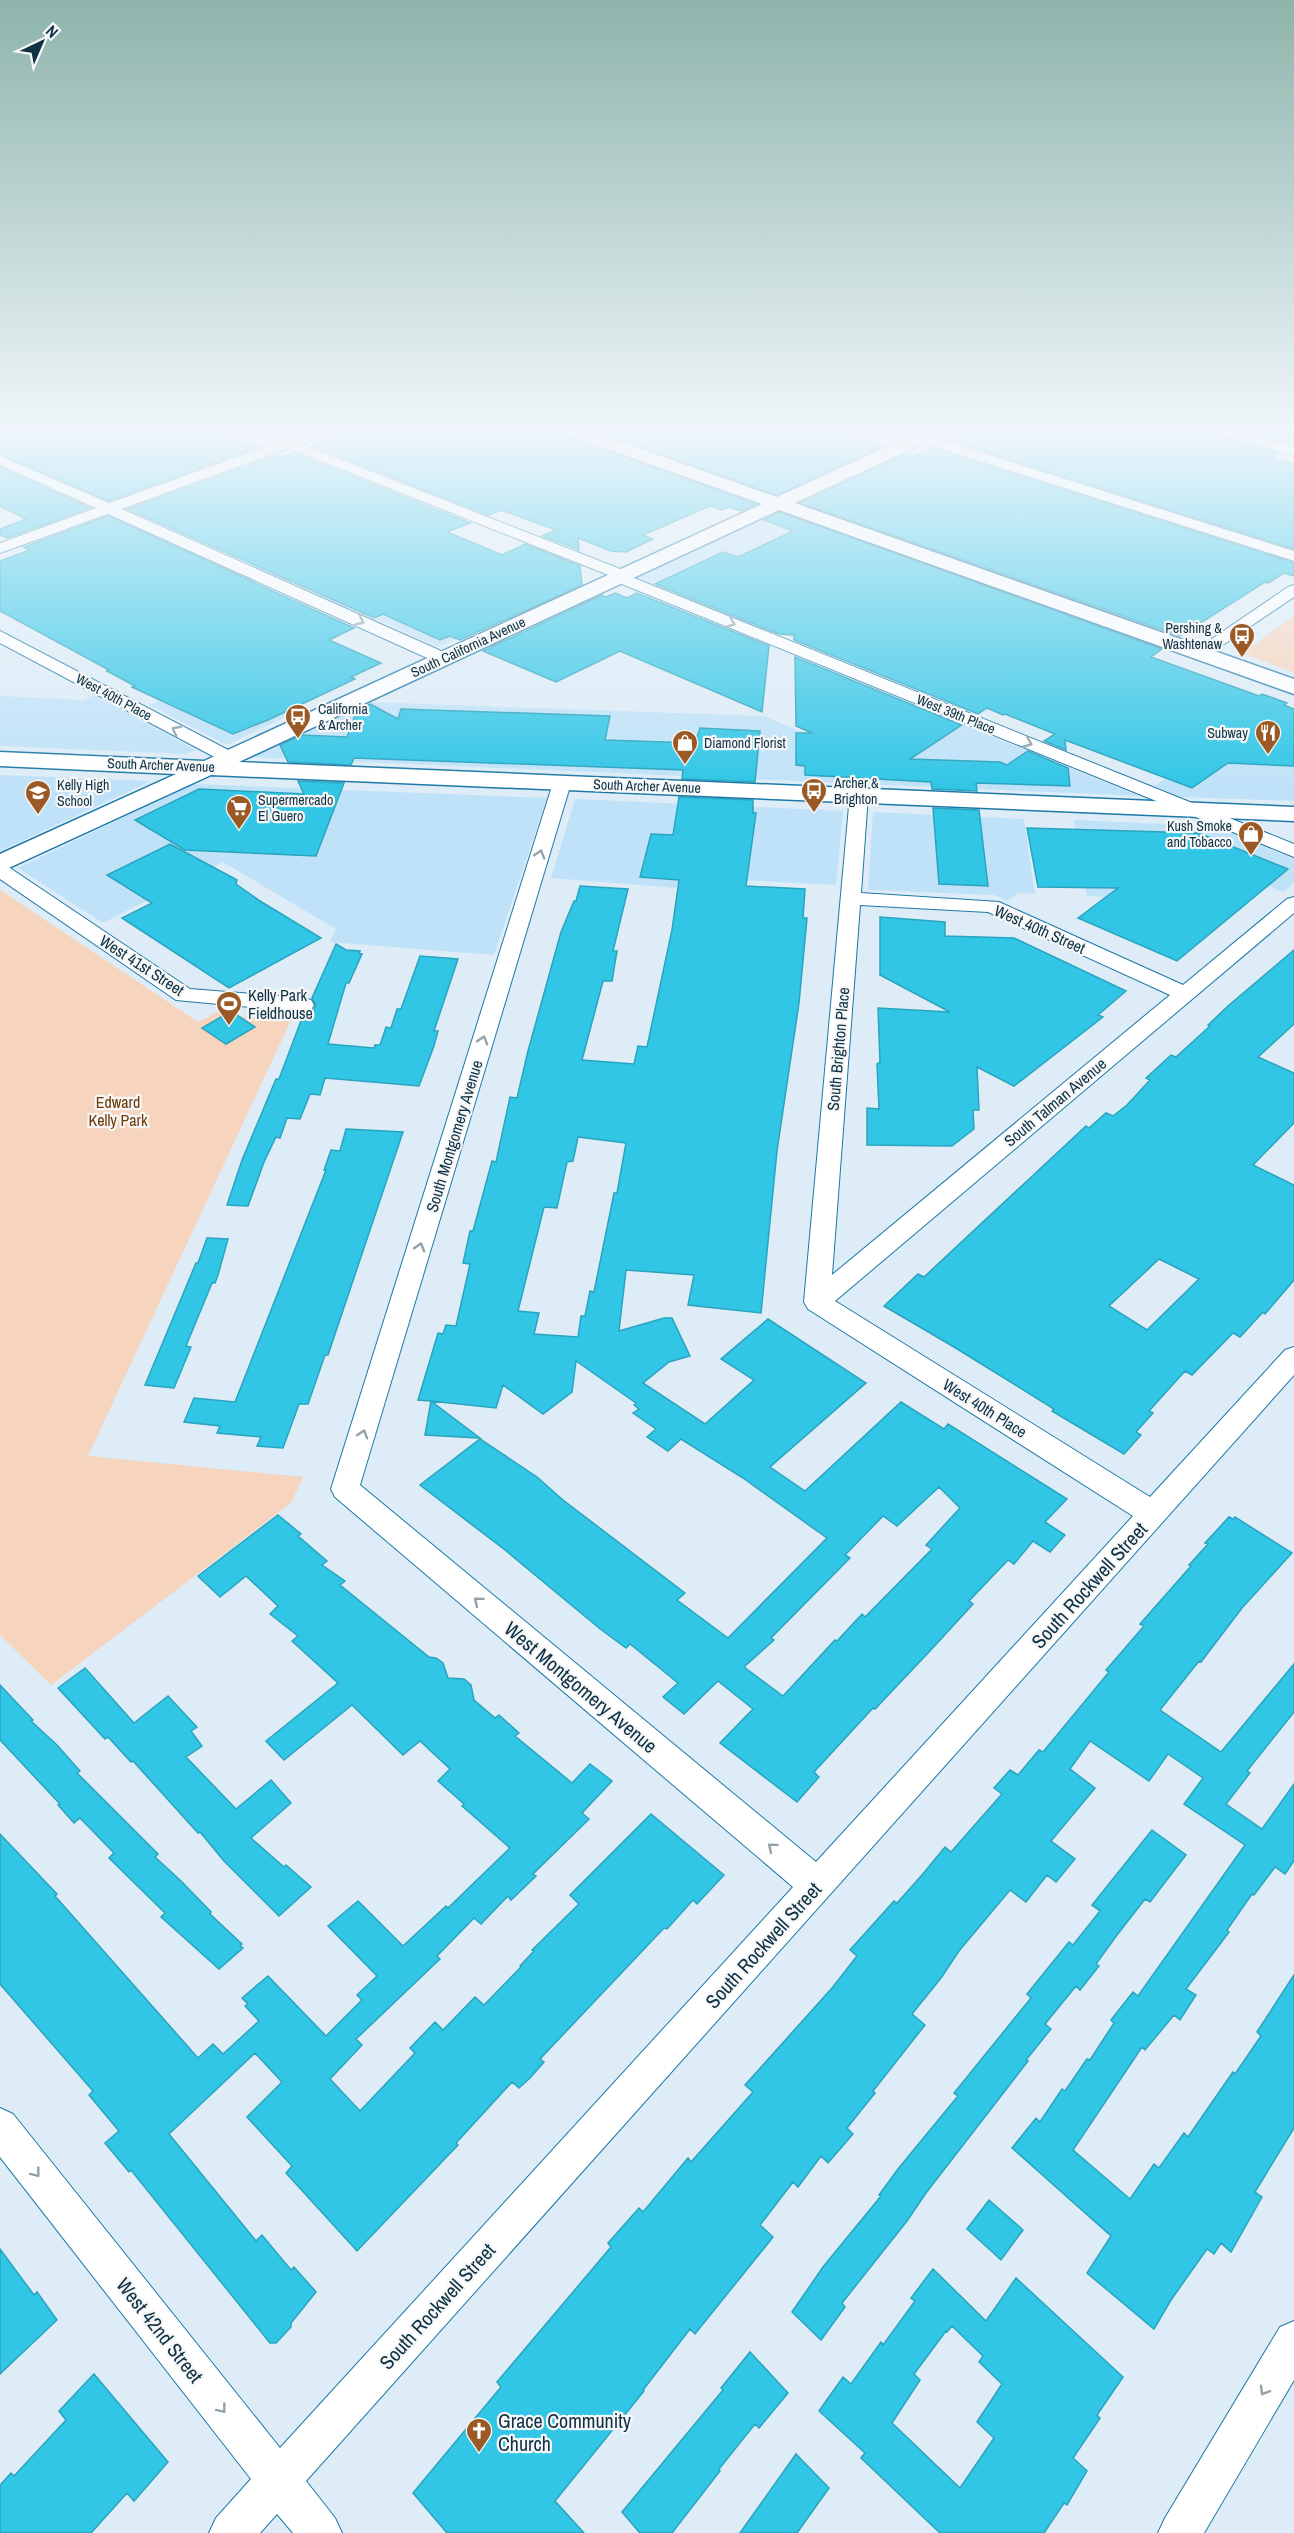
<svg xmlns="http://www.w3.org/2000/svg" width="1294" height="2533" font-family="'Archivo Narrow',sans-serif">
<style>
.built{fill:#c0e2f8}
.green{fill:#f6d4bd}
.building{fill:#32c6e6;stroke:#2aa4be;stroke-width:1.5;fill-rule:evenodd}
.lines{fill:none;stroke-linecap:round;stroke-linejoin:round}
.street-casing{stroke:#1d79a7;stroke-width:2}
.secondary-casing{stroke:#1d79a7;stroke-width:3}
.street{fill:#fff;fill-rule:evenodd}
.secondary{fill:#fff;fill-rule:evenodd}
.oneway{stroke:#92a2ab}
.labels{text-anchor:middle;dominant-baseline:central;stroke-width:4.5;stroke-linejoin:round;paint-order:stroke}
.far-poi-label{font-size:14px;fill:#0d3145;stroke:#f7f7f7;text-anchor:start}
.far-street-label{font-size:14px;fill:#0d3145;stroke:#f7f7f7}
.street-label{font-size:16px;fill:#0d3145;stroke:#f7f7f7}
.poi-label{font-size:16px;fill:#0d3145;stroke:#f7f7f7;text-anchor:start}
.park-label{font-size:16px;fill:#6d3907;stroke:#f7f7f7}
.near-street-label{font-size:20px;fill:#0d3145;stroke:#f7f7f7}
.near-poi-label{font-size:20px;fill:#0d3145;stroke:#f7f7f7;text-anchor:start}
</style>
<rect width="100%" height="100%" fill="#ddecf6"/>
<path class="built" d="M777,511L809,522L711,569L697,564L652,584L634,577Z
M387,600L465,635L439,647L360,612Z
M221,673L298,711L227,745L149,705Z
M94,695L196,750L186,754L0,746V696L83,700Z
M370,702L764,716L892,770L964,725L1139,796L251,757Z
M1221,741L1294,743V801L1180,797L1155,786Z
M0,775L151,781L0,851Z
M193,784L547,798L494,955L330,942L336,929L223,862L103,923L18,868Z
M575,799L843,811L836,885L717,879L715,891L551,878Z
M873,812L1024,819L1035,894L1018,893L1007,901L994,895L868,890Z
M1074,820L1213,826L1294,859V883L1283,892L1223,867L1185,901L1087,896Z"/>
<path class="green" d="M1294,616V671L1292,672L1242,653Z
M0,890L198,1022L227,1007L242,1017L291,1020L88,1456L303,1477L291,1503L51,1685L0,1635Z"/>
<path class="building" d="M0,431H214L257,447L109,501L0,454Z
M354,431H563L567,437L756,504L741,511L729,507L722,510L710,506L643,535L653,539L626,552L611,551L578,538L579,550L542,536L556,530L501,510L489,515L312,446Z
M596,431H837L883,446L777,495Z
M967,431H1214L1217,436L1279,453L1272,458L1294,464V549L948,440Z
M1244,431H1294V445Z
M932,448L1294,563V576L1284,573L1268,583L1265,582L1180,636L801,503L907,453L915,456Z
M294,453L470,523L447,532L502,555L525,544L580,566L582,585L460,640L450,636L440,640L383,614L374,618L128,509L276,455L281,457Z
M0,467L90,508L7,538L0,535V529L26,519L0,506Z
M779,512L1162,649L1151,657L1259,696L1262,694L1287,703L1284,705L1294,709V766L1228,763L1192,788L1065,740L1066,750L1044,741L1055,734L1005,714L1003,715L987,708L978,714L794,640V635L779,634L655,584L723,552L738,557L793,531L764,520Z
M108,516L354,628L329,640L381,663L351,677L355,679L268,720L233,734L132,687L135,686L107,671L109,670L0,611V561L30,550L24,547Z
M615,593L627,598L637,593L769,646L762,712L620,651L556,682L483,651L602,595L606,597Z
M795,657L962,725L910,759L1000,762L1007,765L1028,751L1068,768L1070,786L976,783L977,791L932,789L931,782L805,775V766L796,765V733H812L796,726Z
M370,704L398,719L401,709L610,716L605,740L695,743L700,728L760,731L755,782L682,779L683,770L354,758L351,765L288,762L280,745L302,735L347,737L357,710Z
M298,781L344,783L316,856L185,850L135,820L199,789L304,794Z
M679,797L753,800V813H756L746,886L805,889L803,918H807L799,1003L777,1151L761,1313L688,1305L694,1275L626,1270L619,1331L664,1318H672L690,1356L669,1362L643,1383L705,1424L754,1380L721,1359L768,1319L866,1383L770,1467L805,1491L901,1402L944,1429L948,1424L1067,1499L1045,1522L1065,1535L1050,1552L1033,1541L1014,1564L1008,1560L969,1601L973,1604L929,1652L875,1709L873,1708L814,1772L819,1777L797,1802L720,1743L753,1709L718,1681L684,1714L663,1697L678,1683L630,1644L626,1648L599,1628L505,1550L420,1485L480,1439L537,1477L563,1500L685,1593L677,1600L728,1638L827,1538L743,1478L681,1439L668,1451L647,1437L656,1429L633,1413L639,1409L634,1405L636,1403L576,1361L572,1392L543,1414L503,1385L496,1408L431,1401L480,1438L425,1435L431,1401L418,1400L438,1333L443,1334L446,1325L456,1326L470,1264L463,1263L470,1231H473L492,1161L496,1162L510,1097L517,1098L528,1051L561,932L574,901H576L580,886L628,889L613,951H617L612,981H603L582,1060L634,1064L638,1046L647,1047L672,930L679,880L640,877L651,834L673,835ZM578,1137L626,1143L617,1193H614L594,1292L590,1291L585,1316H581L578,1337L534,1334L539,1313L518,1311L544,1207L557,1208L567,1162L573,1161ZM939,1487L960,1508L926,1545L932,1549L865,1617L862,1614L837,1641L835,1640L783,1696L744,1667L774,1640L771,1638L850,1558L845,1555L883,1516L897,1526Z
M933,808L979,810L988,886L939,884Z
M1027,828L1199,833L1288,869L1177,961L1078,918L1118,888L1038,887Z
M170,844L237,880L236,884L260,901L321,938L229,988L122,918L152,903L107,875Z
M880,917L945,922V936L1014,938L1126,991L1098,1015L1103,1017L1014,1086L977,1067L979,1110H973L974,1129L952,1146L867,1145V1108L879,1109L877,1064L880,1062L878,1008L950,1012L880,975Z
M336,944L346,950L360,951L359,953L362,954L349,983H346L328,1044L374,1048L375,1045H380L386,1027L391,1028L397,1009H401L420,956L458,959L434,1031H438L434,1046L419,1086L325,1078L320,1095L310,1094L300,1119L287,1118L280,1138L276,1137L264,1162L248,1206L227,1205L242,1160L276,1079H279L302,1018L305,1014L313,1011L316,1006L312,998Z
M1294,950V1024L1258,1057L1294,1073V1123L1253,1165L1294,1185V1280L1265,1314L1263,1312L1240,1337L1233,1333L1192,1375L1185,1371L1149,1411L1153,1413L1136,1432L1141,1435L1124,1454L1052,1411L1054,1409L954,1347L884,1306L918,1274L924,1277L1086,1126L1089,1128L1106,1113L1113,1116L1127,1105L1150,1080L1146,1078L1171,1055L1176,1057L1210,1026L1208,1025L1228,1006ZM1159,1259L1199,1279L1147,1330L1109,1306Z
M231,1011L255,1027L226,1044L202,1028Z
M346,1129L403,1132L328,1355H325L308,1404H299L283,1448L257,1446L261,1437L217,1433L220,1426L184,1422L194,1398L235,1402L326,1170H324L331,1150L340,1151Z
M207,1238L228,1239L218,1275L215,1283H212L186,1346L191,1347L174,1388L145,1385L196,1263H198Z
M278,1515L301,1534L298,1536L327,1561L322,1565L345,1581L340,1585L429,1657L436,1658L443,1663L448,1678L464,1679L471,1685L474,1700L495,1718L499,1715L519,1733L515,1736L572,1783L590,1764L612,1781L582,1813L589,1819L533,1874L536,1876L511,1900L508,1896L481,1924L474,1918L437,1956L440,1959L356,2039L362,2045L330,2079L360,2111L415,2053L410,2048L435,2022L443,2030L475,1997L484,2005L521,1967L520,1966L534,1951L532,1950L579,1904L570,1895L651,1814L724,1875L697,1904L693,1900L667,1929L664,1928L540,2059L544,2062L530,2078L519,2088L512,2082L456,2143L458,2145L357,2251L286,2173L292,2166L247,2117L282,2082L255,2053L169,2134L256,2241L262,2235L291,2270L294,2267L316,2292L291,2323V2327L276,2343H270L131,2170L129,2172L105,2143L119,2131L89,2095L93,2091L0,1984V1834L57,1894L55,1896L198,2058L213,2044L223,2054L259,2021L245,2006L248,2004L242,1998L268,1976L326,2036L362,2000L357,1995L377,1976L328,1926L358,1901L403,1946L446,1906L448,1908L510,1848L462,1806L464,1804L438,1781L450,1769L420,1741L403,1755L352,1705L284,1760L266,1741L338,1683L292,1641L298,1636L270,1614L278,1606L246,1576L220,1597L198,1576Z
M1229,1517L1233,1519L1235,1517L1292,1553L1242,1608L1201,1662L1199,1661L1160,1710L1221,1752L1294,1664V1712L1247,1771L1250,1773L1226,1804L1262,1829L1294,1784V1861L1285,1874L1275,1867L1254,1895L1252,1894L1227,1930L1229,1932L1186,1989L1196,1995L1180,2020L1174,2015L1145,2050L1142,2047L1073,2150L1130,2199L1154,2164L1159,2168L1184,2133L1188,2137L1233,2072L1235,2074L1261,2036L1257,2032L1294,1975V2128L1255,2192L1262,2197L1231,2252L1221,2243L1214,2254L1207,2249L1171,2300L1154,2329L1087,2273L1111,2236L1012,2148L1036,2118L1040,2122L1062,2089L1065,2091L1087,2059L1090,2060L1114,2023L1111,2020L1133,1992L1138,1996L1245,1845L1184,1804L1203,1778L1168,1754L1149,1781L1090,1741L1070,1769L1095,1788L1051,1841L1075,1859L1056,1882L1047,1875L1026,1902L1010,1890L959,1951L941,1978L912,2014L925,2025L873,2091L875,2093L847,2128L853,2134L828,2163L821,2156L798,2187L793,2182L760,2225L773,2237L695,2334L690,2329L643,2390L644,2391L555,2501L584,2533H447L413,2493L501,2387L497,2382L611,2247L608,2243L639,2208L643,2212L688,2158L691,2162L753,2092L745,2085L832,1988L857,1956L850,1950L894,1901L897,1903L922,1875L945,1847L951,1852L1002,1794L994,1788L1010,1770L1018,1775L1039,1750L1043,1752L1109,1672L1106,1670L1144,1626L1140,1624L1191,1566L1189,1565L1208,1544L1205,1543Z
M85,1668L134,1723L168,1696L197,1727L191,1731L202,1746L186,1757L236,1809L271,1780L291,1803L251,1838L284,1867L286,1865L311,1887L279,1916L224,1861L200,1832L198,1833L133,1761L131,1762L108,1737L105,1739L58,1688Z
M0,1685L33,1720L31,1721L57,1745L80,1771L77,1773L158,1854L155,1857L182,1882L211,1912L210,1914L242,1944L240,1946L243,1948L219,1969L161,1917L165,1913L109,1858L114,1853L80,1818L74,1823L58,1805L60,1804L0,1740Z
M1152,1830L1186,1855L1150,1902L1145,1899L1117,1935L1096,1964L1099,1966L1080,1990L1076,1986L1045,2024L1051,2029L1026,2060L1028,2061L926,2193L907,2221L842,2303L845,2307L821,2340L792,2312L823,2267L881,2196L879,2195L898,2169L958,2096L954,2093L1031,1998L1027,1994L1069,1942L1073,1945L1100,1911L1092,1905Z
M989,2200L1023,2230L1001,2260L967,2229Z
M0,2249L34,2295L37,2292L57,2320L0,2374Z
M933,2269L986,2321L1016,2278L1123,2377L1097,2415L1100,2418L1073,2458L1087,2471L1067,2505L1064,2503L1044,2533H940L861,2458L865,2453L819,2411L843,2377L851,2384L881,2342L883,2345L915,2301L911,2298ZM952,2326L983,2356L979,2362L1002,2384L977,2422L994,2438L960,2488L892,2423L920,2380L914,2374L946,2331L947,2332Z
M750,2352L788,2393L759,2428L755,2424L719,2469L720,2471L672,2533H640L622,2512L723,2390L721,2388Z
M94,2374L168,2462L134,2501L127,2493L91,2533H0V2485L11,2473L14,2476L66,2420L59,2411Z
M796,2454L829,2488L797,2533H740Z"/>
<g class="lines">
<defs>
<path id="street" d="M250,431H268L289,439L311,431H330L328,434L301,444L628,572L629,576L1294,844V857L612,580L611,576L288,448L122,509L448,654L450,658L448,662H436L108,514L0,553V543L96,508L0,465V456L109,503L276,443Z
M893,431H913L1294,551V561L895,434Z
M1216,431H1237L1294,447V455L1218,434Z
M1294,585V597L1205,657L1199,658L1191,653L1288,587Z
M0,631L234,753L237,757L234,761H222L0,643Z
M562,777L569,779L571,783L360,1485L816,1862L1133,1516L808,1309L804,1302L850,795L852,791H866L868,795L861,893L999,902L1183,985L1287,899L1294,897V913L835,1301L1150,1497L1285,1350L1294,1347V1375L306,2481L335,2518L342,2533H293L277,2514L260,2533H209L216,2518L251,2479L0,2157V2108L13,2114L280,2448L793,1887L335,1497L331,1489L553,783L555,779ZM860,905L988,912L1170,995L832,1275Z
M0,864L7,866L190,989L303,998L311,1000L314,1005L311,1010L303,1012L176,1000L0,879Z
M1294,2321V2380L1204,2533H1158L1165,2518L1280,2327Z"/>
<path id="secondary" d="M565,431H590L777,497L921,431H944L941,435L795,503L1294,679V694L779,510L239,762L1294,807V821L211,775L0,872V854L176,774L0,766V752L204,761L762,504L568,435Z"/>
</defs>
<use href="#street" class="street-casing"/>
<use href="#secondary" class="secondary-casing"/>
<use href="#street" class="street"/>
<use href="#secondary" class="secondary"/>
</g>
<defs><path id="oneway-chevron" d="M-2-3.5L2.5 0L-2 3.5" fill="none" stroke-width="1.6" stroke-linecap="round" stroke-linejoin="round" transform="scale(1.5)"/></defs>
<g class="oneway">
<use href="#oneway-chevron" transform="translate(360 621) rotate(24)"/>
<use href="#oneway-chevron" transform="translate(731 623) rotate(22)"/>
<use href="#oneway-chevron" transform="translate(176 730) rotate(-152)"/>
<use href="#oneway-chevron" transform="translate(1028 743) rotate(22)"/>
<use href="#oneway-chevron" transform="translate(540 854) rotate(-73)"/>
<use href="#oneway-chevron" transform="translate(483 1040) rotate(-73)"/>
<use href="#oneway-chevron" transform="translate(420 1247) rotate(-73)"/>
<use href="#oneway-chevron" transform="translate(363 1434) rotate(-73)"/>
<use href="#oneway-chevron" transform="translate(478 1601) rotate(-140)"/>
<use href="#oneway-chevron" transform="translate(772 1847) rotate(-140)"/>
<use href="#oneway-chevron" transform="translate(36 2173) rotate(52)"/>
<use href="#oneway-chevron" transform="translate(1264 2391) rotate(121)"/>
<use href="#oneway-chevron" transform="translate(222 2409) rotate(52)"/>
</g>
<linearGradient id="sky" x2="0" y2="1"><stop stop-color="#8db4ab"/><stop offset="0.55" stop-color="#f0f6fb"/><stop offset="1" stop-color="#f0f6fb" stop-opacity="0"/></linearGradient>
<rect width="1294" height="785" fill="url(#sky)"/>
<defs>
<symbol id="bus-pin" viewBox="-11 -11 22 30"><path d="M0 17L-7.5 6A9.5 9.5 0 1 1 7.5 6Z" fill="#9b5a25" stroke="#f7f7f7"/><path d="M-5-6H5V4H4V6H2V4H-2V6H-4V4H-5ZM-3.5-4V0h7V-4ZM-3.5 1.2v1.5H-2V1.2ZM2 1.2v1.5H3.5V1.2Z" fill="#fff"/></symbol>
<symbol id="restaurant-pin" viewBox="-11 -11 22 30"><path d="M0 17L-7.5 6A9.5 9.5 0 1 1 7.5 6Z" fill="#9b5a25" stroke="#f7f7f7"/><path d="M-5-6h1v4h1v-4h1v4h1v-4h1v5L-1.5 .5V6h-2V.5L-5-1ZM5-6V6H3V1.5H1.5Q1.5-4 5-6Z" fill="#fff"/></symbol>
<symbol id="shop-pin" viewBox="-11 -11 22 30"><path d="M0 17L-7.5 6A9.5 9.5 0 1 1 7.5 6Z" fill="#9b5a25" stroke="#f7f7f7"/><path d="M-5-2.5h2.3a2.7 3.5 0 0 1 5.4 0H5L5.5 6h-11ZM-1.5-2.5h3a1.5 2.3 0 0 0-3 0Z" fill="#fff"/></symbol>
<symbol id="school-pin" viewBox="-11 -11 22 30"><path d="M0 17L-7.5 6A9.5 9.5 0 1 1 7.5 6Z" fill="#9b5a25" stroke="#f7f7f7"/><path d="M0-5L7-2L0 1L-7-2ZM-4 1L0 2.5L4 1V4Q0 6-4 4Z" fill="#fff"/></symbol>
<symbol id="supermarket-pin" viewBox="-11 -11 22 30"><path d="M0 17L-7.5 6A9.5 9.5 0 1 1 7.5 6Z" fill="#9b5a25" stroke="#f7f7f7"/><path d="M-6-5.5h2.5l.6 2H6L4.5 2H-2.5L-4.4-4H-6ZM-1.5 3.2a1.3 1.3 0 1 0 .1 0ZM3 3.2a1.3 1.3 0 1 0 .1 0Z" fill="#fff"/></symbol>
<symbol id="stadium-pin" viewBox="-11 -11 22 30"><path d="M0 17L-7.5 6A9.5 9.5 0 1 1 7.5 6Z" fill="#9b5a25" stroke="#f7f7f7"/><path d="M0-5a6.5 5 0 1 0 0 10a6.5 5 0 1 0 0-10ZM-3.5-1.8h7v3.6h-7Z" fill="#fff"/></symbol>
<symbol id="church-pin" viewBox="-11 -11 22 30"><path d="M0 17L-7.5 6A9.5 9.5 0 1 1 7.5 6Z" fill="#9b5a25" stroke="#f7f7f7"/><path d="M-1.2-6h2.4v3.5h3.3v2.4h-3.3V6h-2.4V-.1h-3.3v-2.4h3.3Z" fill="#fff"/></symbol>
</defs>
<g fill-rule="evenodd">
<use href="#bus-pin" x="1227" y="621" width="30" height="40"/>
<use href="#bus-pin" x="283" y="702" width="30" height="40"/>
<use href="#restaurant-pin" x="1253" y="718" width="30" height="40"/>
<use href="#shop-pin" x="670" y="728" width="30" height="40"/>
<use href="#bus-pin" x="799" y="776" width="30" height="40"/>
<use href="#school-pin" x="23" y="778" width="30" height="40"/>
<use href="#supermarket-pin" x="224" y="793" width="30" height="40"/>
<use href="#shop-pin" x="1236" y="819" width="30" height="40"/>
<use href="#stadium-pin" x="214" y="989" width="30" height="40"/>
<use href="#church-pin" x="464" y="2416" width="30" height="40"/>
</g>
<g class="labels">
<g class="far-poi-label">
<text x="1222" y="628" text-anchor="end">Pershing &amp;<tspan x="1222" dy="16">Washtenaw</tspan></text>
<text x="318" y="709">California<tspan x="318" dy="16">&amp; Archer</tspan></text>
<text x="1248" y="733" text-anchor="end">Subway</text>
<text x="704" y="743">Diamond Florist</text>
<text x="834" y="783">Archer &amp;<tspan x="834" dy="16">Brighton</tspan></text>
<text x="57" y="785">Kelly High<tspan x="57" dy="16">School</tspan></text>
<text x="258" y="800">Supermercado<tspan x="258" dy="16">El Guero</tspan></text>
<text x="1232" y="826" text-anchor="end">Kush Smoke<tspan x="1232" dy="16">and Tobacco</tspan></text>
</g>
<g class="far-street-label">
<text transform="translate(468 647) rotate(-25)">South California Avenue</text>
<text transform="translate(114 697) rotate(28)">West 40th Place</text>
<text transform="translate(956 714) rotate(22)">West 39th Place</text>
<text transform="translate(161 765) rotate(2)">South Archer Avenue</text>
<text transform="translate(647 786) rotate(2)">South Archer Avenue</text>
</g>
<g class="street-label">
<text transform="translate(1040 929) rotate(24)">West 40th Street</text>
<text transform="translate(142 965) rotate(33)">West 41st Street</text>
<text transform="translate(838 1049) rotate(-85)">South Brighton Place</text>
<text transform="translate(1055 1102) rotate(-40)">South Talman Avenue</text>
<text transform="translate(454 1136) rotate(-73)">South Montgomery Avenue</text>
<text transform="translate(985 1408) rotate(32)">West 40th Place</text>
</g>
<g class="poi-label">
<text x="248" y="995">Kelly Park<tspan x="248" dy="18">Fieldhouse</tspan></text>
</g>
<g class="park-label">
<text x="118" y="1102">Edward<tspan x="118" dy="18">Kelly Park</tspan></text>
</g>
<g class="near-street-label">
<text transform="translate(1089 1585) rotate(-48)">South Rockwell Street</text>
<text transform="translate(581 1687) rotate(40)">West Montgomery Avenue</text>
<text transform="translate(763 1945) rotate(-48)">South Rockwell Street</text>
<text transform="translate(437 2306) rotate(-48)">South Rockwell Street</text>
<text transform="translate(160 2330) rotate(52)">West 42nd Street</text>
</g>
<g class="near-poi-label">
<text x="498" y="2420">Grace Community<tspan x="498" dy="23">Church</tspan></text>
</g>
</g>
<g transform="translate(42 42) rotate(44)" stroke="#f7f7f7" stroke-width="4.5" paint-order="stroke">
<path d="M0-4.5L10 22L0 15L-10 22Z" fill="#0d3145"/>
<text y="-9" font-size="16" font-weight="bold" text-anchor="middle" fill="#0d3145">N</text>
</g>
</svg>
